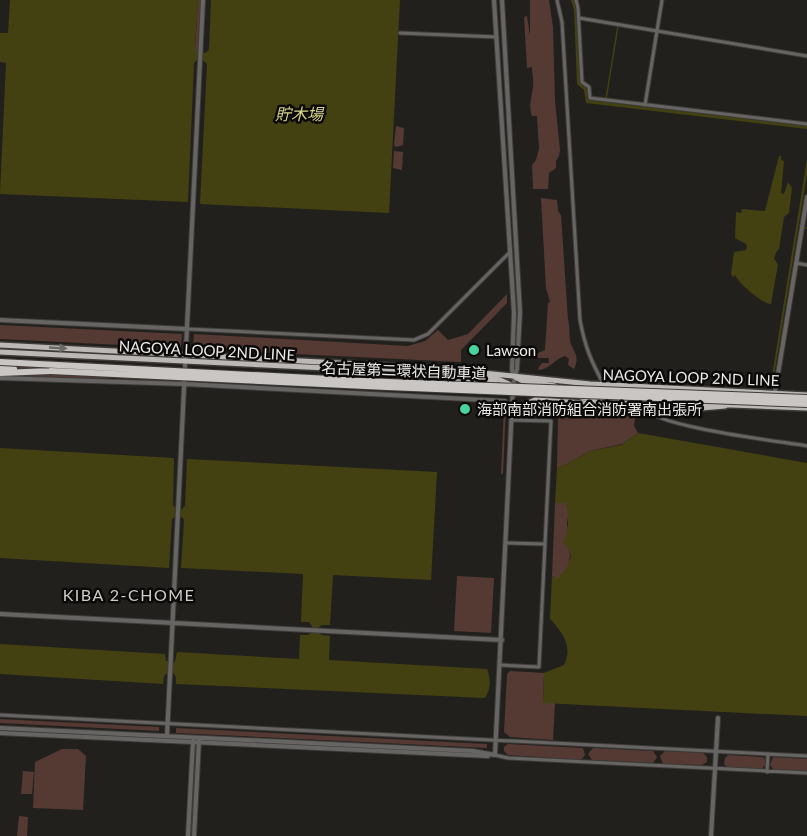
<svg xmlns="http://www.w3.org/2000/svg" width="807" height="836" font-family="Lato,'Noto Sans JP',sans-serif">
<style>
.green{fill:#553a34}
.water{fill:#434111}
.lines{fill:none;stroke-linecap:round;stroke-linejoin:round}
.stream{stroke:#434111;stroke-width:1.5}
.minor-casing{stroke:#3e3c39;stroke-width:5}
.tertiary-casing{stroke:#3e3c39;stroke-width:6}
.trunk-casing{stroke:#3e3c39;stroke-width:8}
.motorway-casing{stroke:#3e3c39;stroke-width:8}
.minor{stroke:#676564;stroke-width:3}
.tertiary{stroke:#676564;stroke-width:4}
.trunk{stroke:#bcb8b6;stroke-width:5}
.motorway{stroke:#cac6c3;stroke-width:6}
.motorway-bridge-casing{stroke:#3e3c39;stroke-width:8;stroke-linecap:butt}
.motorway-bridge{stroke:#cac6c3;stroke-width:6}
.oneway{fill:#6c6a68}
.poi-dot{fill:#47d49d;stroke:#0b0a09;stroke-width:2}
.labels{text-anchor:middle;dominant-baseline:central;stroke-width:5;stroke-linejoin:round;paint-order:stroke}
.street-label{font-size:15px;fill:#eceae8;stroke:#0b0a09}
.poi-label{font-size:15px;fill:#eceae8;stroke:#0b0a09;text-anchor:start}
.water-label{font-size:16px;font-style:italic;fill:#d5d388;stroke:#0b0a09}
.neighbourhood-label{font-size:16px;letter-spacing:1.5px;fill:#cfccc8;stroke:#0b0a09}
</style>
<rect width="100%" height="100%" fill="#22201d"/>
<path class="green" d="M198,0H201L198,52L195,50Z
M530,0H549L553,27L555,101L560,150L559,156L556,161V168L549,173L548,189H533V186L532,165L536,160L539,149L537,116H532C528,105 532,98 533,87C534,81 532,73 532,67L527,68L524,17L527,16L530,36Z
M396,126L404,128L403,145L396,147L394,145Z
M394,151L403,152L402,170L393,168Z
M541,198L557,200L558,211L561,215L568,320C570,328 569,333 570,340C572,352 581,354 574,369L568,365L569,359L565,356C554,359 552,368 539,370L538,368L542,363H549V358H538L536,356L538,353L545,350L548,303L550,302L546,288Z
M507,294V303L461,350V362L193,349L194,334L408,346L425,341L438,330L448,340L468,334Z
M0,325L182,334L181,348L0,339Z
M0,358L180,367L179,379L176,381L112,378L78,380L0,375Z
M531,401L624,407L635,418L634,426L638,433L622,444L590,451L569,463L557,468L558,419L574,420L520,415V411Z
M504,406H506L503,474H501Z
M555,503H566L569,512L567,523L570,555L569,568L558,579L552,576Z
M457,576L494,578L491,633L454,631Z
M510,671L544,673L543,702L555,703L553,740L510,737L504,732L507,674Z
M0,719L159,727V731L0,723Z
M176,728L487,744V748L176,733Z
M508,744L583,748L585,755L581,760L508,755L504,751V747Z
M593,748L653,751L657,757L653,763L592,760L588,754Z
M62,749H78L86,756L83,810L33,808L35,762Z
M665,751L703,753L707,757V762L702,765L663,764L660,756Z
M728,755L762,757L765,759V765L762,769L727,767L724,764L725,758Z
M773,757L807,759V771L773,769L770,765Z
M23,771L34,772L32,794H21Z
M19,816L28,817L27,836H17Z"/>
<path class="water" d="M10,0H198L195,49L198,52L205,53L209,50L211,0H400L389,213L200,204L207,64L204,61L197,60L194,63L188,202L0,194L6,63L0,62V33H8Z
M571,0H574L577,13L581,83L587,89L588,100L807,126V129L586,103L584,90L577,84L574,10Z
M779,156H781V160L784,161L781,193L784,194L788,182L792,188L789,213L784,217L779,249L776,252L774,259L778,264L771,304C763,304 739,284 735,275L733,277L731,274L734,252L746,250L747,247L746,244L735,238L736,212L741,213L742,209L765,211Z
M807,159V174L773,382H771Z
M638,433L807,463V716L543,703L544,673L564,665C573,646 563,633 550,619L552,576L558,578C568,567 578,555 563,543C569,531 570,516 565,503H555L557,468L569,463L590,451L621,445Z
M0,448L174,458L173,505L175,508L182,509L185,506L187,459L437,472L431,580L333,575L330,625H322L319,627V633L322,635L330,636L329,660L487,669C491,680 491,688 485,698L176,684V677L174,674H166L164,676L163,684L0,674V644L165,654L166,661L175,662L177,652L299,659L300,635H308L312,632V626L309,622H301L303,574L181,568L184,520L182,517H175L172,519L169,568L0,558Z"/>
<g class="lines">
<path class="stream" d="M606,99L618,26
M805,228H807"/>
<defs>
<path id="minor" d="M557,0L562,22L580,320C585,347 591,361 604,385
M576,0L578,8L582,82L589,87L590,98L807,124
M579,18L807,56
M400,33L497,37
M645,105L662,0
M796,263L807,265
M187,329L414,340L428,334L510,252
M642,407C655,427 778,441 807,446
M506,543L545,544
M500,665L539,667L551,421L511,420
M0,715L807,756
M495,755L508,758L807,773
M767,772L768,754"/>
<path id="tertiary" d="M494,0L514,313L512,369L513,375
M0,320L187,329
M0,378L185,384L505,401
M775,392L807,197
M0,614L502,640
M0,728L473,751L495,755
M0,733L488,756
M167,736L203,0
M495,755L513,386L517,369L520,312L502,0
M188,836L193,741
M194,836L199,741
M711,836L718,718"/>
<path id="trunk" d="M0,345L435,368L590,384L807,395
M0,352L410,372L495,384
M465,374L500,380L513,386
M515,377L523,381L555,386
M581,397L602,400L807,408
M512,416L523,405L535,400L689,409L725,406"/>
<path id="motorway" d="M0,368L14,369
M0,373L51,371"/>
</defs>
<use href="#minor" class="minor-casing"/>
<use href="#tertiary" class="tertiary-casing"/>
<use href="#trunk" class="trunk-casing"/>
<use href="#motorway" class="motorway-casing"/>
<use href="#minor" class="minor"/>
<use href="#tertiary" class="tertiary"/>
<use href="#trunk" class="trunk"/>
<use href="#motorway" class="motorway"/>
<defs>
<path id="motorway-bridge" d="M0,362L388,382L807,398
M51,371L387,387L807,404"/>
</defs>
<use href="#motorway-bridge" class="motorway-bridge-casing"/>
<use href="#motorway-bridge" class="motorway-bridge"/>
</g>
<defs><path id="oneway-solid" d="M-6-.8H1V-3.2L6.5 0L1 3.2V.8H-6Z" transform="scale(1.5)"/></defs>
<use class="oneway" href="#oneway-solid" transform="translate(58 348) rotate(3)"/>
<g class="poi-dot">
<circle cx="474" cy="350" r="6"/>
<circle cx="465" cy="409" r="6"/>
</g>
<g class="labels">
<g class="street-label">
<text transform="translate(207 350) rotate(3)">NAGOYA LOOP 2ND LINE</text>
<text transform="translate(404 370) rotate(2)">名古屋第二環状自動車道</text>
<text transform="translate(691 377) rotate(2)">NAGOYA LOOP 2ND LINE</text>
</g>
<g class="poi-label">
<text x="486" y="350">Lawson</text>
<text x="477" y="409">海部南部消防組合消防署南出張所</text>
</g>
<g class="water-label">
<text x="299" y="113">貯木場</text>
</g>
<g class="neighbourhood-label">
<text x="129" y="594">KIBA 2-CHOME</text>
</g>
</g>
</svg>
